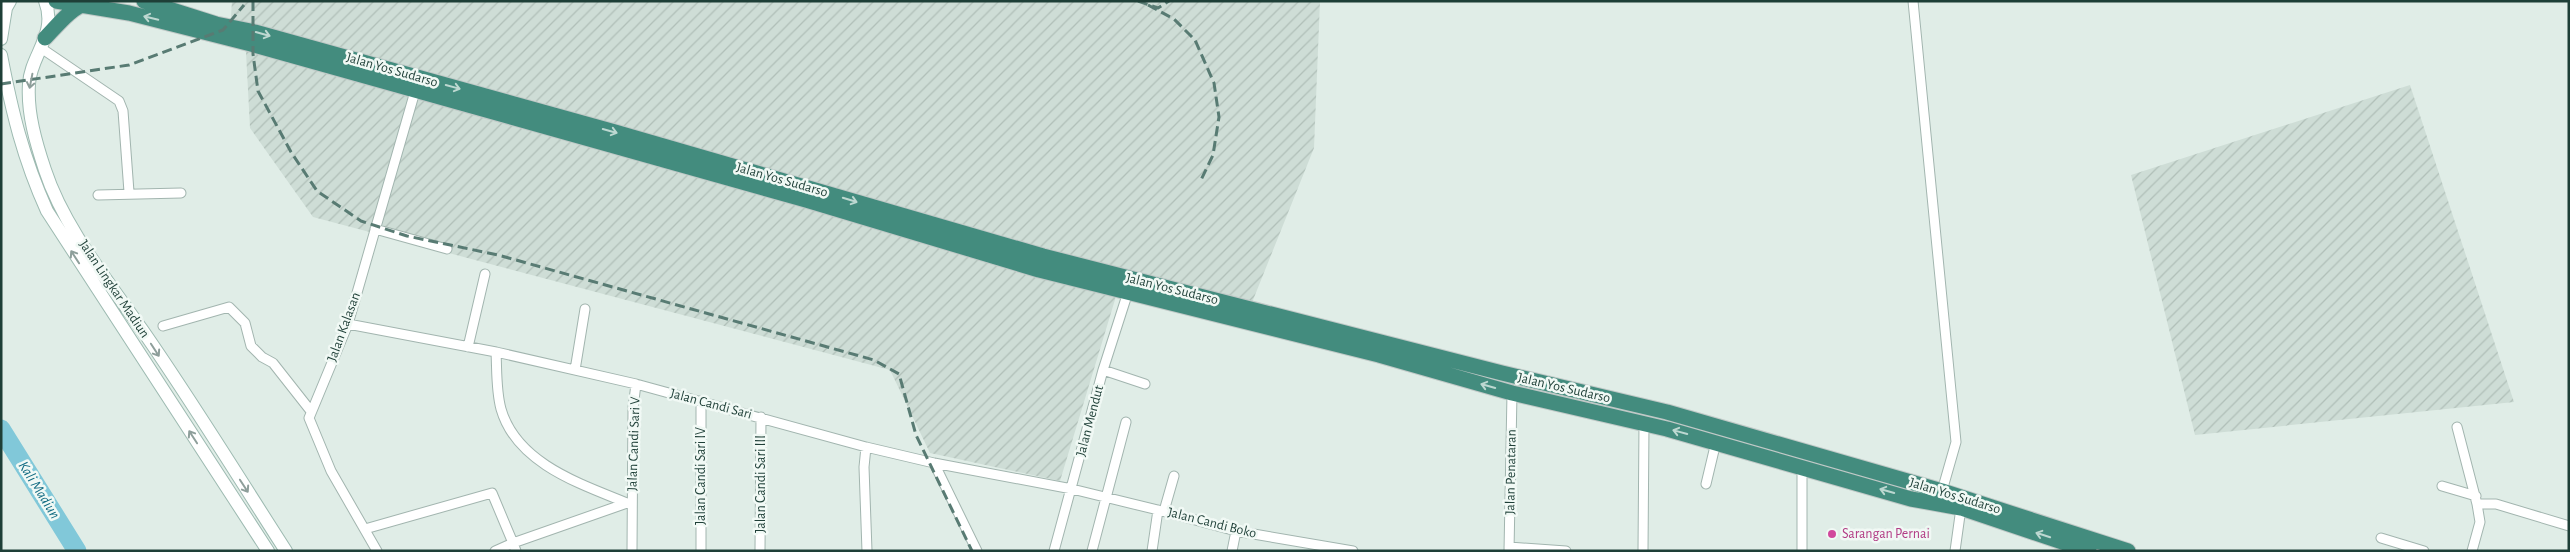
<svg xmlns="http://www.w3.org/2000/svg" width="2570" height="552" font-family="'Alegreya Sans',sans-serif">
<style>
.industrial{fill:url(#industrial-furrows)}
.lines{fill:none;stroke-linecap:round;stroke-linejoin:round}
.river{stroke:#81c8d9;stroke-width:19}
.minor-casing{stroke:#a2b5af;stroke-width:11}
.secondary-casing{stroke:#9dbab1;stroke-width:14}
.trunk-casing{stroke:#c0c9c7;stroke-width:17}
.minor{stroke:#fff;stroke-width:9}
.secondary{stroke:#fff;stroke-width:12}
.trunk{stroke:#438c7e;stroke-width:15}
.rail{stroke:#587b73;stroke-width:3;stroke-dasharray:10 5;stroke-linecap:butt}
.oneway{stroke:#bdd8d1}
.oneway2{stroke:#8e9f9b}
.hotel-dot{fill:#d1479c;stroke:#f1f9f5;stroke-width:2}
.labels{text-anchor:middle;dominant-baseline:central;stroke-width:5;stroke-linejoin:round;paint-order:stroke}
.street-label{font-size:14px;fill:#1e3f37;stroke:#f1f9f5}
.hotel-label{font-size:14px;fill:#b23c85;stroke:#f1f9f5;text-anchor:start}
.water-label{font-size:15px;font-style:italic;fill:#116b82;stroke:#f1f9f5}
</style>
<defs>
<pattern id="industrial-furrows" width="10" height="10" patternUnits="userSpaceOnUse" patternTransform="scale(1.25)"><rect width="10" height="10" fill="#ceddd6"/><path d="M-1 1l2-2M0 10L10 0M9 11l2-2" fill="none" stroke="#b0bfb8"/></pattern>
</defs>
<rect width="100%" height="100%" fill="#e0ede7"/>
<path class="industrial" d="M232,1H1320L1314,148L1251,305L1124,270L1060,481L930,453L890,370L313,217L250,128L246,52L231,16Z
M2410,85L2514,402L2195,435L2131,175Z"/>
<g class="lines">
<path class="river" d="M1,429L77,551"/>
<defs>
<path id="minor" d="M1913,1L1956,442L1942,491
M41,48L119,101L123,111L129,192
M98,195L181,193
M375,229L447,249
M348,324L496,352L636,384L866,447L934,463L1072,489L1158,510L1236,531L1353,551
M163,326L229,307L245,323L251,346L262,357L273,363L310,410
M468,347L485,274
M496,352C497,371 496,391 501,409C517,465 584,485 632,505
M575,370L585,309
M1103,370L1145,384
M701,401V551
M2457,427L2477,504L2480,522L2472,551
M866,447L864,467L867,551
M934,463L977,551
M1706,484L1716,442
M2442,486L2476,496
M2477,504H2496L2569,526
M1164,511L1174,476
M365,529L492,493L513,543L495,551
M2381,538L2424,551
M1509,547L1566,551
M377,551L331,471L309,418L348,324L416,88
M516,551L513,543L627,503
M632,551L633,408L636,384
M760,551L761,417
M1054,551L1103,370L1128,292
M1092,551L1126,422
M1152,551L1158,510
M1232,551L1236,531
M1509,551L1512,393
M1643,551L1644,424
M1802,551V468
M1955,551L1961,508"/>
<path id="secondary" d="M45,1C58,34 30,56 29,84C27,113 36,143 45,170C64,228 109,282 143,331C193,403 239,478 286,551
M1,39L6,8L10,1
M1,55C12,112 23,158 47,211L268,551"/>
<path id="trunk" d="M56,1L129,13L251,44L806,200L1039,270L1379,355L1512,393L1667,429L1911,499L1961,508L2089,551
M144,1L216,24L255,32L615,132L1043,256L1502,373L1667,412L1942,491L2128,551
M45,38C57,26 71,7 88,3"/>
</defs>
<use href="#minor" class="minor-casing"/>
<use href="#secondary" class="secondary-casing"/>
<use href="#trunk" class="trunk-casing"/>
<use href="#minor" class="minor"/>
<use href="#secondary" class="secondary"/>
<use href="#trunk" class="trunk"/>
<path class="rail" d="M253,1V54L258,91L291,152L317,191L361,221L407,236L498,255L874,360L899,374L916,435L972,551
M1138,1L1158,8L1169,1
M1148,5L1174,19L1195,40L1214,83L1219,117L1213,155L1200,182
M1,84L129,65L223,30L244,5"/>
</g>
<defs><path id="oneway-shaft" d="M-6 0H5M1.5-3L5.5 0L1.5 3" fill="none" stroke-width="1.6" stroke-linecap="round" stroke-linejoin="round" transform="scale(1.25)"/></defs>
<g class="oneway">
<use href="#oneway-shaft" transform="translate(151 18) rotate(-166)"/>
<use href="#oneway-shaft" transform="translate(263 34) rotate(16)"/>
<use href="#oneway-shaft" transform="translate(453 87) rotate(15)"/>
<use href="#oneway-shaft" transform="translate(610 131) rotate(16)"/>
<use href="#oneway-shaft" transform="translate(850 200) rotate(17)"/>
<use href="#oneway-shaft" transform="translate(1488 386) rotate(-164)"/>
<use href="#oneway-shaft" transform="translate(1680 432) rotate(-165)"/>
<use href="#oneway-shaft" transform="translate(1887 491) rotate(-164)"/>
<use href="#oneway-shaft" transform="translate(2043 535) rotate(-162)"/>
</g>
<g class="oneway2">
<use href="#oneway-shaft" transform="translate(31 81) rotate(101)"/>
<use href="#oneway-shaft" transform="translate(75 257) rotate(-123)"/>
<use href="#oneway-shaft" transform="translate(155 350) rotate(57)"/>
<use href="#oneway-shaft" transform="translate(193 437) rotate(-123)"/>
<use href="#oneway-shaft" transform="translate(244 486) rotate(57)"/>
</g>
<circle class="hotel-dot" cx="1832" cy="534" r="5"/>
<g class="labels">
<g class="street-label">
<text transform="translate(392 70) rotate(16)">Jalan Yos Sudarso</text>
<text transform="translate(782 180) rotate(16)">Jalan Yos Sudarso</text>
<text transform="translate(114 289) rotate(56)">Jalan Lingkar Madiun</text>
<text transform="translate(1172 289) rotate(14)">Jalan Yos Sudarso</text>
<text transform="translate(344 327) rotate(-70)">Jalan Kalasan</text>
<text transform="translate(1564 388) rotate(13)">Jalan Yos Sudarso</text>
<text transform="translate(711 404) rotate(15)">Jalan Candi Sari</text>
<text transform="translate(1090 421) rotate(-75)">Jalan Mendut</text>
<text transform="translate(634 444) rotate(-88)">Jalan Candi Sari V</text>
<text transform="translate(1511 472) rotate(-89)">Jalan Penataran</text>
<text transform="translate(701 476) rotate(-90)">Jalan Candi Sari IV</text>
<text transform="translate(761 484) rotate(-90)">Jalan Candi Sari III</text>
<text transform="translate(1955 496) rotate(17)">Jalan Yos Sudarso</text>
<text transform="translate(1212 523) rotate(14)">Jalan Candi Boko</text>
</g>
<g class="hotel-label">
<text x="1842" y="534">Sarangan Pernai</text>
</g>
<g class="water-label">
<text transform="translate(39 490) rotate(58)">Kali Madiun</text>
</g>
</g>
<rect width="2570" height="552" fill="none" stroke="#1e3f37" stroke-width="5"/>
</svg>
